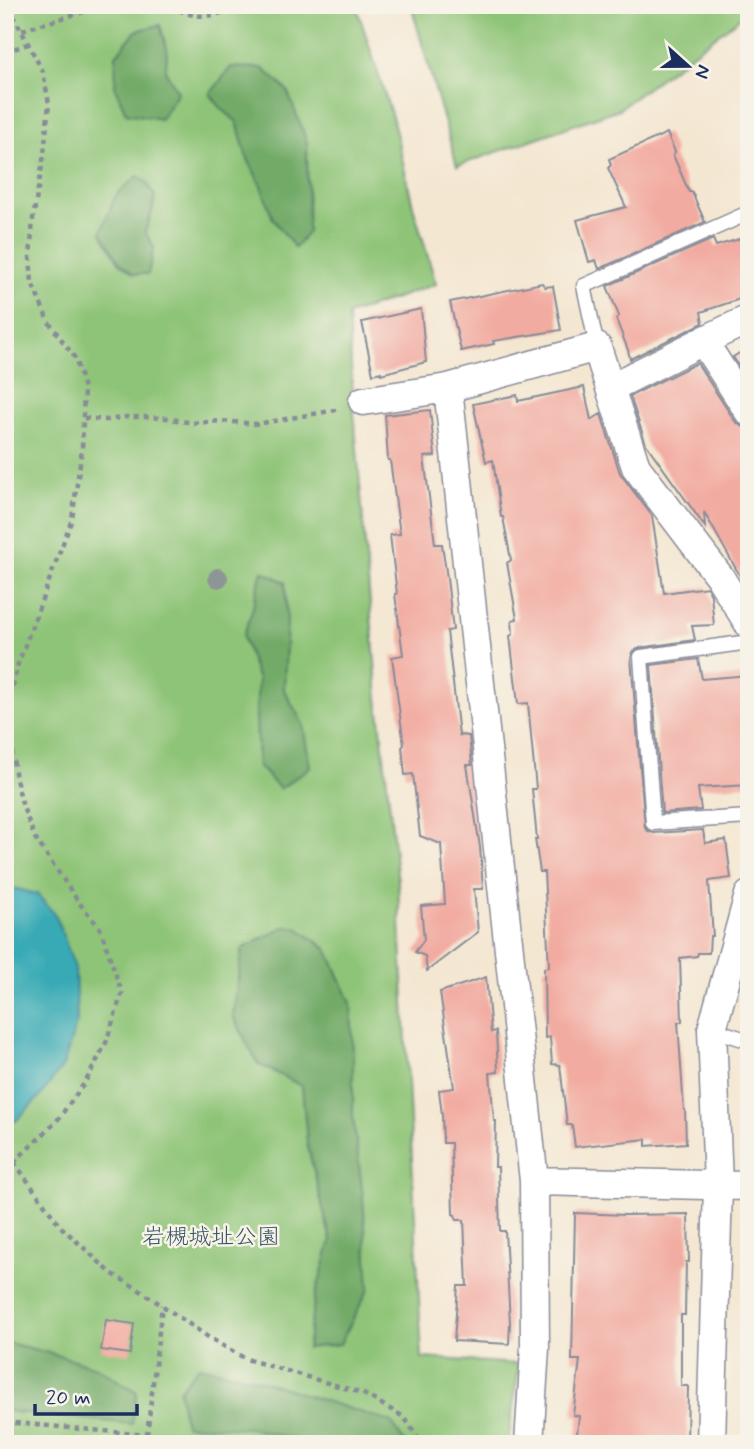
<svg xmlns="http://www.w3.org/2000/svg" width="754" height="1449" font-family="Mynerve,'Klee One',sans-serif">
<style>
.green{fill:#8ec477;stroke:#547a6a;stroke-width:2}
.forest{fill:#72aa68;stroke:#466c63;stroke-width:2}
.water{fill:#39aab5;stroke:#2a6c8a;stroke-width:2}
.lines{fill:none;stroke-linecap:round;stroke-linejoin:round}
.stream{stroke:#39aab5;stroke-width:10}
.building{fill:#f2aba1}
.lane-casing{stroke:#888b98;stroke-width:17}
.street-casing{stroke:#888b98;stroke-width:31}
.path{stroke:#888b98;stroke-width:4.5;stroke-dasharray:5 5;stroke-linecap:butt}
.lane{stroke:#fff;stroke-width:14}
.street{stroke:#fff;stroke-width:28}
.tree{fill:#8d9696}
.labels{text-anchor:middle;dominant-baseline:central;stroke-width:5;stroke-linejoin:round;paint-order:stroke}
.park-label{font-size:23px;fill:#385464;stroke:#f7f3e8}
</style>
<rect width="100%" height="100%" fill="#f7f3e8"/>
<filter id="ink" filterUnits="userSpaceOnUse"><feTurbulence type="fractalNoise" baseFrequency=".0143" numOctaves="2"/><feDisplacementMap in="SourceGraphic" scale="14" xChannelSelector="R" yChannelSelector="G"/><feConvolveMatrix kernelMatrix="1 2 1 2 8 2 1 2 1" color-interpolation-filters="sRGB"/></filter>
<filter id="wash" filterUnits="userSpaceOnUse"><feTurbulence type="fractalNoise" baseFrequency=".00686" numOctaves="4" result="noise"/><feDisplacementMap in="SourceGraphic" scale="28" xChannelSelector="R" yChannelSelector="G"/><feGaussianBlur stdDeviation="1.57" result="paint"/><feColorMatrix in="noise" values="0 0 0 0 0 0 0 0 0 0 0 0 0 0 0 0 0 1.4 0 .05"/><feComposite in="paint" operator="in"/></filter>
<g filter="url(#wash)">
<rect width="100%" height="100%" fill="#f4e7d2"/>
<path class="green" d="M5,5H356L393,120L413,206L436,284L348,315L354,414L379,710L398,882L422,1358L519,1364L508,1444H5Z
M411,5H749V11L619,109L457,166Z"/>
<path class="forest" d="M160,25L167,49L166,72L178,92L161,119L126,113L115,87L116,55L136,31Z
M231,67L262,68L287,90L307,142L308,232L295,248L273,219L261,186L246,155L237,122L221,108L210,94Z
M138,176L146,182L155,196L152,212L145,232L154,247L148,274H134L119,262L101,232L116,195Z
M262,571L285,582L287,620L284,690L303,724L310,767L280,789L258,766L256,715L258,680L243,637L252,611Z
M284,927H296L327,949L351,1003L353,1057V1117L363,1196L369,1288L340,1344L307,1348L315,1296L331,1241L307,1143L302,1086L258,1064L233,1016L242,949Z
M5,1342L61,1356L96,1367L137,1392L132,1424L5,1411Z
M199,1366L257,1379L391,1422L406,1444H333L301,1441L250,1428L185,1425L179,1390Z"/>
<path class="water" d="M5,886L37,894L56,916L75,968L77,1021L63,1066L41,1095L16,1121L5,1125Z"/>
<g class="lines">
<path class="stream" d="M5,537C10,545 8,554 5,563"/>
</g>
<g id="blocks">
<path class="building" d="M667,133L675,152L673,155L689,192H692L705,222L599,269L596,260L589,262L577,220L626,207L608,168L611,165L609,159Z
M749,236V296L701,312L703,323L630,359L628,350L616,319L619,316L607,286L713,239L716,246Z
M542,283L545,287L553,286L561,330L493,341L494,344L461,351L450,302Z
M421,309L426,362L381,374V372L373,374L362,322Z
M749,347V381L733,357Z
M697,363L735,421L741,426L749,428V592L704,512L705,527L646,444L630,396Z
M584,387L591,420L601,414L620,473L652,516L664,593L707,587L711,595L714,625L692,626L695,640L639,648L633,652L631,658L645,828L648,831L654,833L703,830L705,843L726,840L731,878L709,881L713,936H710L709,953H698L697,956L680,958L682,1022H678L684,1110H685L686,1143L646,1146V1139L575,1147L572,1125H567L560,1065L552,1064L550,1037L545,1038L544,968L549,967L544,872H540L535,839H537L532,789H536L528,703L518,704L510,636L513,634L512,620L517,619L507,563L511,560L503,517H501L493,460L486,462L473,404L517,395L518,401Z
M430,410L435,456L424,457L435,544H442L447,578L453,630L447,631L459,735L469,736L472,765H467L480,847L483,889H474L478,932L427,971L425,956L415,952L424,940L421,906L445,904L441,844L420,836L413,774L405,775L402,747L404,745L392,657L403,655L395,594H397L390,535L400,534L390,460H388L385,415Z
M698,659L702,679L749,675V785L698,788L701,810L662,813L651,665Z
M486,977L491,1032L496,1031L498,1072L490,1073L494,1121H496L495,1167H498L500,1231H505L510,1323L509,1344L454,1341L458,1286H467L464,1220H457L455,1215L453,1214L451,1143H443L442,1115L439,1090L454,1088L440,992Z
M575,1213L626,1215L688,1214L689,1262H686L685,1315H681V1386H688L687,1443L618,1442V1444H576L579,1416L573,1415L580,1360H572Z
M106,1320L134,1324L130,1354L101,1350Z"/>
</g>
</g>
<g filter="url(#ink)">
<use href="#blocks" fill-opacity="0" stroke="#888b98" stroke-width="2"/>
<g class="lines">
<defs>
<path id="lane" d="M597,347L584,286L746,214L749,221
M749,642L641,657L653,823L749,817
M712,1029L749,1041"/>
<path id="street" d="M703,341L749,412
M448,388L534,1181L535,1348L529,1444
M610,388L636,467L719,576L749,624
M363,401L448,388L597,347L610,388L703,341L749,319
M534,1181L749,1186
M711,1444L718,1185L712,1029L749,895"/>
</defs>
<use href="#lane" class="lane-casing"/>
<use href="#street" class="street-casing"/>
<path class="path" d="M170,5C192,20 216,19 238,5
M22,30L107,5
M5,52L28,44
M84,418L108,420L126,417H144L167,418L192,423L221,421L257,424L336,410
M14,1162L60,1226L111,1273L138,1289L208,1337L246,1359L362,1393L404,1417L422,1444
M5,1167L14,1162L56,1122L86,1081L106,1043L122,993L100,928L80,904L35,838L23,807L16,779L8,725L11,694L18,664L72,519L82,449L84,388L75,358L48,321L32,283L30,257L33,219L44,154L49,104L43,72L8,5
M5,1422L245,1444
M147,1435L162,1305"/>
<use href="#lane" class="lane"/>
<use href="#street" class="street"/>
</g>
<circle class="tree" cx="218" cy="578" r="10"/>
</g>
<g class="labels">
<g class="park-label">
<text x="211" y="1238">岩槻城址公園</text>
</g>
</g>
<rect width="754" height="1449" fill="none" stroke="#f7f3e8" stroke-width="28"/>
<g transform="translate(688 66) rotate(111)" stroke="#f7f3e8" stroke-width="5" paint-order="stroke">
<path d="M0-5L12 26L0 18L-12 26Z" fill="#1b2f5e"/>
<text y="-10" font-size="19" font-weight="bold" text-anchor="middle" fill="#1b2f5e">N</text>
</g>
<path d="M35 1404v10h102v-10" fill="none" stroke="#1b2f5e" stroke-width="3.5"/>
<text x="46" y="1404" font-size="21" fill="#1b2f5e" stroke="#f7f3e8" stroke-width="5" paint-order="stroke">20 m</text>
</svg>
